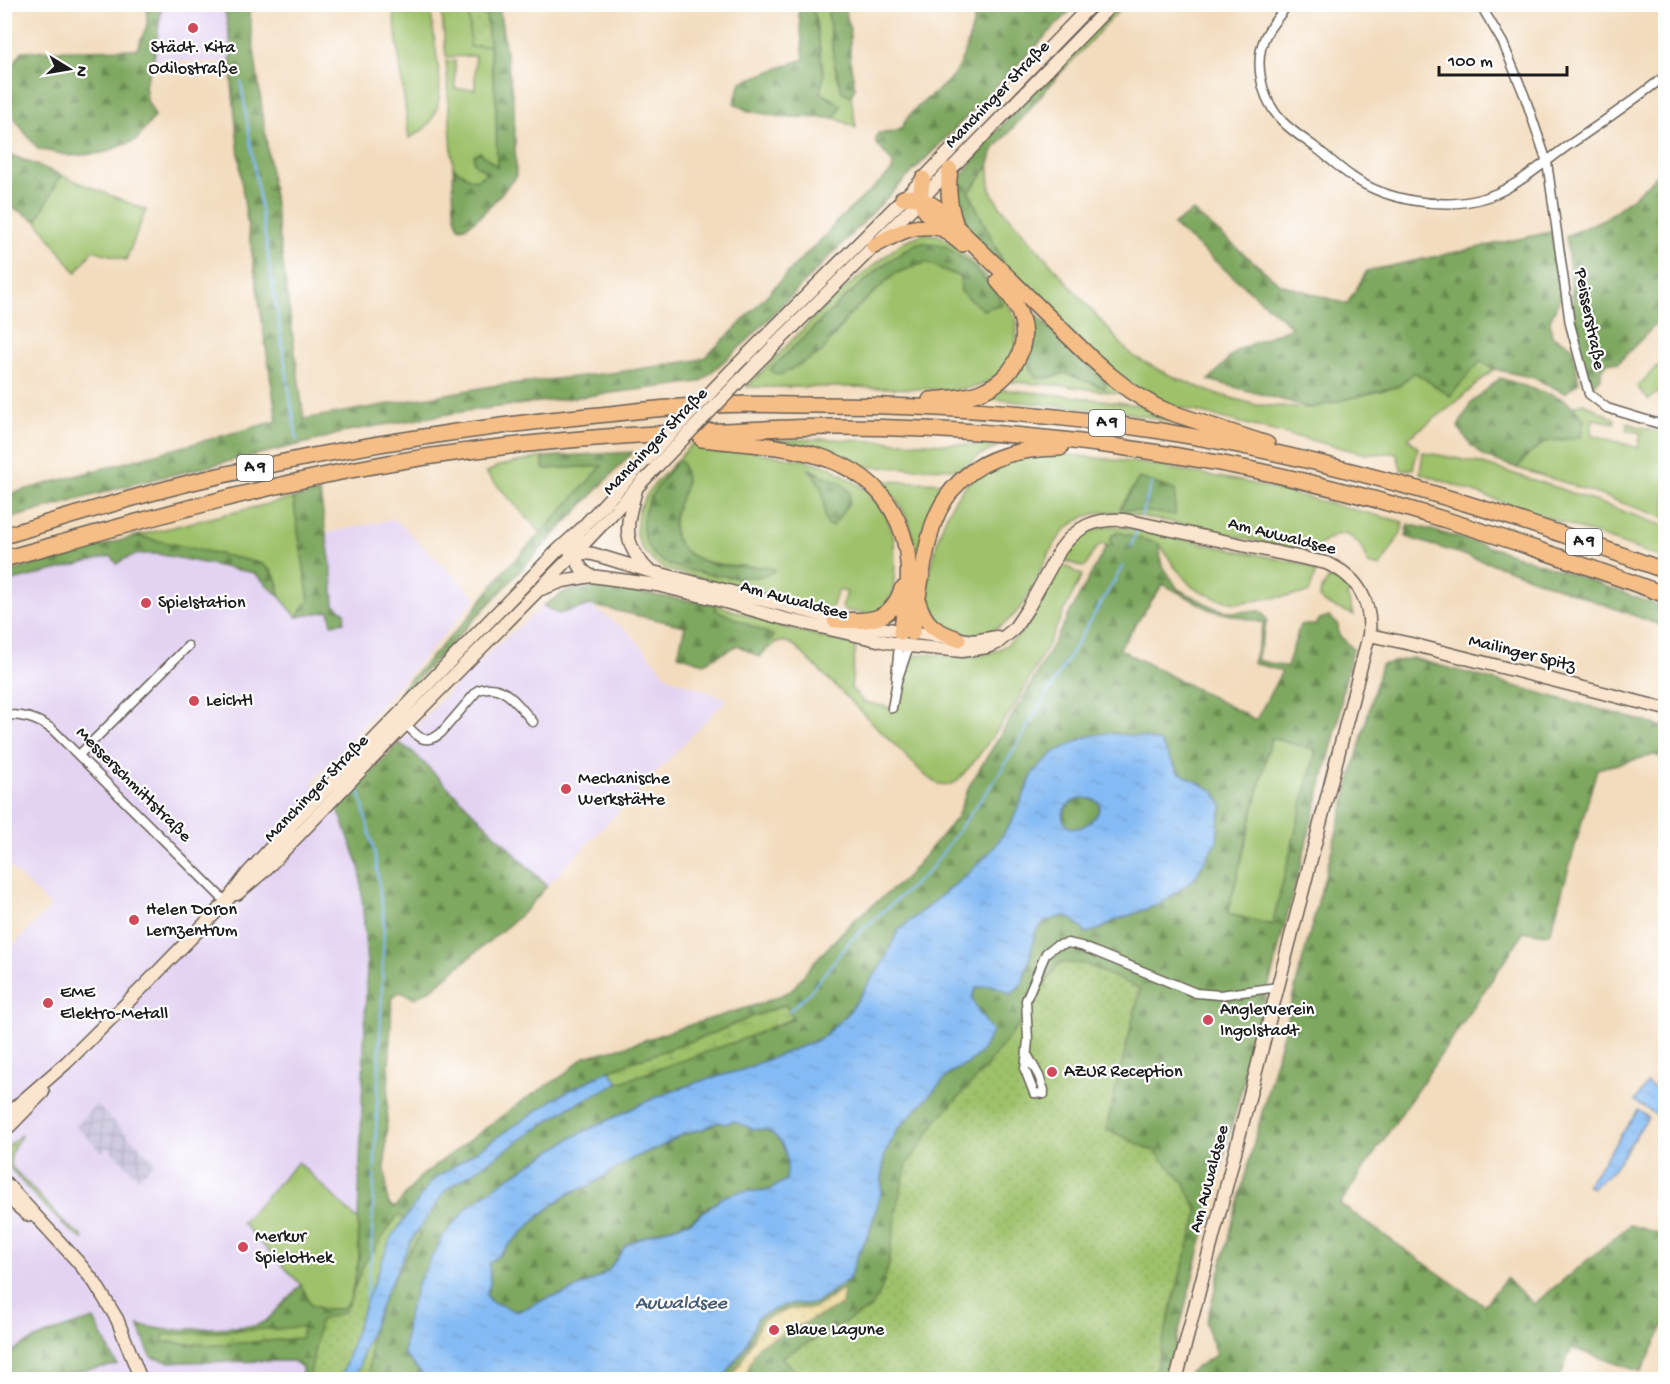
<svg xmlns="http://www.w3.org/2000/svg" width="1670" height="1384" font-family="'Gochi Hand',sans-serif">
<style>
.built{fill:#e3d3f2}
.industrial{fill:url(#industrial-grid)}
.green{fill:#9ec16b;stroke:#5d6e44;stroke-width:1.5;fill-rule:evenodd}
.forest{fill:url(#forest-firs);stroke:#4d623e;stroke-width:1.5;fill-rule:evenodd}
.wetland{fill:url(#wetland-marsh);stroke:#5d6e44;stroke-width:1.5}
.sand{fill:url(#sand-dots);stroke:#857b5d;stroke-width:1.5}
.park{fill:url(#park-dots);stroke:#5d6e44;stroke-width:1.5}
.water{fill:url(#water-ripples);stroke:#506c88;stroke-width:1.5;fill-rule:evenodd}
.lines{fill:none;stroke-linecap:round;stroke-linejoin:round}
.stream{stroke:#85bbf4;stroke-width:2}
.street-casing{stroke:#675f55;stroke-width:11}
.secondary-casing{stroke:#675f55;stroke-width:15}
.highway-casing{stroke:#675f55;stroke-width:18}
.street{stroke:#fff;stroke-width:8}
.secondary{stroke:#fbe5cf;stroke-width:12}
.highway{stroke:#f6be87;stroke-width:15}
.secondary-bridge-casing{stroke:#675f55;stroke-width:15;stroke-linecap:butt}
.secondary-bridge{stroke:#fbe5cf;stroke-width:12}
.poi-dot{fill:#d1495b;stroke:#fff;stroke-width:2}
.labels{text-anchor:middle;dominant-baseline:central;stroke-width:4.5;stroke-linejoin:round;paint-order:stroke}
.shield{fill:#fff;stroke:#606060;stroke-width:1.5}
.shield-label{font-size:16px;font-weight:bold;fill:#1c1c1c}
.poi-label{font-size:18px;fill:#1c1c1c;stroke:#fff;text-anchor:start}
.street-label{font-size:18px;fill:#1c1c1c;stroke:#fff}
.water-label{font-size:20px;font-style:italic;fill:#465c72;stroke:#fff}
</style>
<defs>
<pattern id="industrial-grid" width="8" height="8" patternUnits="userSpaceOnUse" patternTransform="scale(1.5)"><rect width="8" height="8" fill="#c6c0da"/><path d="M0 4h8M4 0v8" fill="none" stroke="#aaa4ba"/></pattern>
<pattern id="forest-firs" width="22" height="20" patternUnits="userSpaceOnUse" patternTransform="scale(1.5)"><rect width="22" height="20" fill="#7ea75f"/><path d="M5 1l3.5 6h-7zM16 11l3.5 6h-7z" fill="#66874e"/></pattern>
<pattern id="wetland-marsh" width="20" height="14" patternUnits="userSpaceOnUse" patternTransform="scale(1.5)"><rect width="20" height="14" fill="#9ec16b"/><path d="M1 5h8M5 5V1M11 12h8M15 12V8" fill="none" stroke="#88a55c"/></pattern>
<pattern id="sand-dots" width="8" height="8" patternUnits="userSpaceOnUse" patternTransform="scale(1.5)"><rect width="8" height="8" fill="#eeda9e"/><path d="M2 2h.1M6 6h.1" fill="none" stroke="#ccba88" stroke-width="1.8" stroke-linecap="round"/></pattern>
<pattern id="park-dots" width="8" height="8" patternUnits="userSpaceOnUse" patternTransform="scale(1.5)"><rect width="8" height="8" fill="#9ec16b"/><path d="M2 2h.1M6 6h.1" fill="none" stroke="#88a55c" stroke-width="1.8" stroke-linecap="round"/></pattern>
<pattern id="water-ripples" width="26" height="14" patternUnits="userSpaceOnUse" patternTransform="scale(1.5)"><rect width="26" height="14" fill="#85bbf4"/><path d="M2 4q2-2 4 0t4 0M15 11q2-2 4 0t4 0" fill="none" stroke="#72a0d1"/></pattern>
</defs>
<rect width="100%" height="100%" fill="#fff"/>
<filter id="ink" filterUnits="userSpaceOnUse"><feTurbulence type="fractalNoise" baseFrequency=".0167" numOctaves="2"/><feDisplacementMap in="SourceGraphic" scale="12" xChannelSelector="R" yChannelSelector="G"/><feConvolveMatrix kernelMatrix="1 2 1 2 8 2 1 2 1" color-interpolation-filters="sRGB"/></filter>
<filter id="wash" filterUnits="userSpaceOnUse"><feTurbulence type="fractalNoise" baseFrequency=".008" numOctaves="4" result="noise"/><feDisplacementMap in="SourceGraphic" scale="24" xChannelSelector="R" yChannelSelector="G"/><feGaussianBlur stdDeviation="1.35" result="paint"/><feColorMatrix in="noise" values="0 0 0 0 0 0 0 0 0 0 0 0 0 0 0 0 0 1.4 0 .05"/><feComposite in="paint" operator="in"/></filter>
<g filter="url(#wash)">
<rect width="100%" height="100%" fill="#f3dcbe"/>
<path class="built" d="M162,5H224L232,52L230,63L154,60Z
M395,519L477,598L312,783L338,809L360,868L367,965L358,1220L298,1163L242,1223L301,1285L266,1322L254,1326L214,1329L168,1330L138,1326L170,1362L293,1361L302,1367V1379H39L50,1376L94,1319L50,1332L18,1347L5,1357V954L51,907L5,862V583L111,556L117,564L124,559L138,554H158L254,573L279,596L297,617L330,611L343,621L344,613L334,604L332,572L326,533Z
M590,605L629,632L668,677L727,699L547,886L413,752L399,743L484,656L543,606L560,614Z"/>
<path class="industrial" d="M96,1104L155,1162L139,1178L108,1147L102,1152L76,1126Z"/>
<path class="green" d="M430,5L440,81C440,98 438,115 426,127C422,131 415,135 409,138L393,8Z
M441,5H469L470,47L489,45L496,101L497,168L480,153L474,163L487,173L476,181L469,178L453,167L446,61H455V89H475V56L446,57Z
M813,5H827L834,62L842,92L851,96L856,128L835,118L841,105L820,92L824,77Z
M1117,5H1124L1057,77L1055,69Z
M989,166L990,189L999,205L1131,355L1167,374L1210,392L1256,405L1311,408L1399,386L1414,372L1481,361L1494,369L1453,405L1408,438L1418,448L1413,469L1401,470L1397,453L1366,454L1174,406L1143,393L1094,355L1007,270L969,192Z
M61,175L146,210L126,260L93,250L76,273L37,221Z
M925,233L940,236L958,248L1005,296L1017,322L1016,350L995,378L976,387L953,390L850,387H747L832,299L903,242ZM918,243L1002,304L960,277L927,262L896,273L849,315L835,336L800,364L781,374L771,369L841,301L887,262Z
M1022,301L1123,394L1066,386L1013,382L1010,380C1035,357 1034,330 1022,301ZM1034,320L1101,378L1105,388L1065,373L1047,379L1029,368L1035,335Z
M1657,366L1665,375V401L1657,392L1649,400L1637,387Z
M997,389L1062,395L1147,406L1174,419V422L1128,413L983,398Z
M1583,403L1615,419L1614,423L1593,419L1591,434L1638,448L1641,433L1627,430V423L1665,434V518L1563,482L1517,468L1528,455L1545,442L1580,437L1584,419L1572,407Z
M828,439L999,446L977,457L961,469L868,467L842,455L817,447L770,440Z
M692,444L751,451L813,462L832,468L865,489L887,516L894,539L895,566L893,594L882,610L867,614L844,610L842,607L847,592L838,590L832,607L828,608L784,600L740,587L667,570L654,562L643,550L636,534L638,511L650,489ZM681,461C679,479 671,518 675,534C682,569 741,566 768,567L739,578L707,574L668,564Z
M1423,452L1480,463L1555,487L1665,526V559L1420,473Z
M1063,454L1140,463L1246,482L1403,522L1401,533L1380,567L1367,564C1366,555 1364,549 1357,542C1338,523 1326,544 1310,550C1308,551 1303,552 1300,552C1251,540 1203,527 1154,519C1138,516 1120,511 1104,512C1033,520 1048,612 989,631C982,633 974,635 967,634C951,632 943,629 931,617C920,604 929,578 932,564C939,530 951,490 984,471C989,468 995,466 1001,464C1006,462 1012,459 1018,458C1033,455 1048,455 1063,454Z
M543,457L544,469L603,466L541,533L486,473L498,466Z
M881,481L947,483C930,509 924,533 916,563C913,523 907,511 881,481Z
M293,498L309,600L297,617L279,596V584L271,570L136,536Z
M1110,526L1122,527L1308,565L1316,572L1309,593L1236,603L1215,598L1192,587L1174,566L1160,544H1113V547L1101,544L1093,552L1086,566L1081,567L1064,560C1075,539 1085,529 1110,526Z
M1060,563L1082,575L1045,650L1014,707L974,762L956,782L949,785L939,784L927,777L794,645L787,642H776L759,657L773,636L716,610L714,604L779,626L856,645L851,688L864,702L897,709L906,667L910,658C923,651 941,656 956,657C1023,659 1034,614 1060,563Z
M1330,576L1337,578L1350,591L1347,596L1354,615L1326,604L1319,598L1321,591Z
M1271,738L1316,749L1273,925L1228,914Z
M20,1135L21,1136C14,1146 8,1155 12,1167L67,1225L81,1235L83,1239C71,1236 13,1174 5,1161V1150Z
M298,1162L358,1220L359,1259L350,1302L341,1309H323L311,1305L301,1285L242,1223Z"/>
<path class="forest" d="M147,5H162L154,60L145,85L147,100L155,116L137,140L103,153L71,156L38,149C27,136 6,110 4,93C3,81 16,61 22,51L137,49L147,25Z
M224,5H248L304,419L492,386L619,372L697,360L704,358L739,325L794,266L825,236L837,221L892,171L893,163L875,142L878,133C908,133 897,127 914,110C926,99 939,91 950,79C963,65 974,24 978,5H1076L747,341L700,382L467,411L347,431L322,439L130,485L5,520V495L277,421L242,187L230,63L232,51Z
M485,5H498L500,13L514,106L516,177C504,189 476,227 460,228C451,219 454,181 453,167L469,178L476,180L487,173L474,163V155L480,152L497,167L496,101Z
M798,5H813L824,76L820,92L841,105L835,118L782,117L748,111L734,103L741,82L804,59Z
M827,5H844L850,30V61L855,88L851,96L842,92L834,62Z
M1055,69L1057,77L992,152L989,166L969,192L1007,270L970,232L960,216L956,195V188L960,178L992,136Z
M4,152L61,175L37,221L5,203Z
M1665,167V315L1618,363L1609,362L1601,370V378L1594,384L1585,371L1575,324L1566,236L1606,218L1638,193Z
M1193,211L1280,284L1347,304L1367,271L1551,232L1561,297L1550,320L1552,336L1572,346L1579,382L1565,393L1534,378L1494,369L1481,361L1450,396L1414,372L1399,386L1311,408L1209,380L1237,350L1292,327L1173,225Z
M918,243C925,243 935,242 942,245C959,251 995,287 1002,304L983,310L961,292L960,277L926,262L896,273L849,315L821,353L780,375L773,373L771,369L841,301L887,262Z
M1034,315H1037L1069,349L1107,384L1104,388L1065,373C1053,375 1049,380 1037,378L1029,368L1035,335Z
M1500,378L1564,399L1584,419L1581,437L1545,442L1528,455L1517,468L1484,456L1471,445L1458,427L1471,403Z
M633,452L404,693L401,689L468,618L503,572L541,533L602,466L543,469V457Z
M677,461H681C692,487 682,490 675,514C668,542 687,557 712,564C725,567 753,566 768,567L775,570C760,585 687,573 668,564C664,562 657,558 653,554C648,548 643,537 643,529C640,503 663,480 677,461Z
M809,469L841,483L850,492L849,503L833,526H828C822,518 826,499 821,487C818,481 813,475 809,469Z
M1139,478L1175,490V515L1120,509Z
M320,493L332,572L334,604L345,613L344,622L332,624L329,611L297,617L309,600L293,498Z
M1408,524C1496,546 1581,577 1665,608V627L1502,567L1406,537Z
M1118,532L1160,544L1161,563L1178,589L1215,608L1232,612L1261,611L1267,620L1257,660L1287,667L1300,625H1315L1320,619L1329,616L1338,625L1339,635L1353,649L1343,690L1339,719L1206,1224L1167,1379H1153L1174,1297L1198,1212L1156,1152L1106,1129L1140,990L1059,963L1017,1027L984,1070L899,1197L888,1268L880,1293L871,1308L782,1357L795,1371L785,1379H724L732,1365L744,1349L758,1317L784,1305L815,1303L849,1279L858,1254L869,1233L881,1193L884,1156L897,1130L951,1072L966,1065L982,1015L976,1008L972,998L976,988L992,985L1011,994L1022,984L1030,957L1035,932L1046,921L1064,916L1099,930L1114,921L1160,904L1194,879L1217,841L1219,819L1223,806L1214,791L1178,772L1174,763L1055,752L1034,772L1012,822L993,849L968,874L898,931L883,963L847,1015L820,1039L742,1070L698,1082L652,1099L575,1136L505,1180L417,1285L407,1320L404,1354L427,1379H356L364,1349L385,1295L411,1241L445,1191L568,1108L618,1083L743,1039L793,1019L786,1005L754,1016L712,1034L610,1070L559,1096L432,1181L341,1379H302V1367L293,1361L170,1362L151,1357L138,1325L168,1330L254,1326L266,1321L301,1285L311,1305L323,1309H341L350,1301L359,1259L358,1220L367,965L360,868L338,809L399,743L413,752L547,886L523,913L430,990L415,998L400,992L392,996L385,1168L388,1203L395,1208L420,1177L522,1101L564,1075L584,1057L624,1047L683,1027L762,1003L791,991L814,962L853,921L906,878L957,817L969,786L1025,695L1107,545L1113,546L1110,541L1112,535ZM1163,584L1211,610L1264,623L1253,663L1282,671L1256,720L1119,649ZM1271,738L1316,750L1272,925L1228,914ZM208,1333L301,1338L215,1345L162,1342L165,1335Z
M136,536L260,563C274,571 279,580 279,596L254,573L158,554H138L124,559L117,564L111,556L5,583V573Z
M595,588L625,591L714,604L716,610L774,636L759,657L738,645L704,663L678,655L685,626L590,605L559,614L543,606L566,591Z
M1412,658L1665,727V759L1655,755L1597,769L1550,934L1524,932L1340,1204L1484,1305L1506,1278L1534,1304L1630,1225L1665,1235V1324L1641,1372L1572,1348L1559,1379H1187L1189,1372L1216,1355L1206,1323L1381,665Z
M1082,798L1092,799L1099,801C1101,808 1099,813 1094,818C1069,845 1044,811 1082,798Z
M733,1120L753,1129L766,1130L781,1140L786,1153L788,1170L786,1180L770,1190L754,1191L708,1207L692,1220L654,1233L627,1244L608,1271L594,1280L564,1294L548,1298L517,1312L490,1301L486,1295L490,1284L489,1263L503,1252L508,1246C533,1224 556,1194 589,1186L635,1157L660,1147L683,1134L703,1129L718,1122L725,1124Z
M94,1319L117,1365L50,1376L39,1379H5V1357C31,1337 63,1328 94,1319Z"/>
<path class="wetland" d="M786,1005L793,1018L743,1039L618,1083L610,1070L712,1034L754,1016Z
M303,1327L301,1338L215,1345L162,1342L164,1335Z"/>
<path class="sand" d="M844,1289L842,1305L759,1345L749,1365L746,1379H729L743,1359L762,1320L790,1309L815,1308Z"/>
<path class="park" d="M469,5H485L489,45L470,47Z
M1059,963L1085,964L1140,989L1106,1129L1156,1152L1184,1183L1198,1212L1174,1297L1153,1379H785L795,1371L782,1357L871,1308L880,1293L888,1268L899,1197L907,1165L938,1119L984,1070L1017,1027Z
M398,1215L421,1234L411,1248L386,1293L371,1326L369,1379L309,1380L320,1320L345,1312L364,1264Z"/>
<path class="water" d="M1107,733L1141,737L1160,742L1178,772L1214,791L1223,806L1219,819L1217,841L1194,879L1160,904L1114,921L1099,930L1086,933L1075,921L1064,916L1046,921L1035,932L1030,957L1022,984L1011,994L992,985L976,988L972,998C977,1011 986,1021 992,1032L981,1052L966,1065L951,1072L897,1130L884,1156L881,1193L869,1233L858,1254L849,1279L815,1303L784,1305L758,1317L744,1349L732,1365L724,1379H427L404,1354L407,1320L417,1285L443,1237L467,1208L505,1180L575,1136L652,1099L698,1082L742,1070L820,1039L847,1015L883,963L898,931L968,874L993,849L1012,822L1034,772L1055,752L1086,737ZM1082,798L1092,799L1099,802C1101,808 1099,813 1094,818C1068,846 1045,808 1082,798ZM733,1121C740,1123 747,1128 755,1129C760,1130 764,1129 768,1131C787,1141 789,1161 786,1180L770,1190L739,1192L723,1197L692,1221L654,1233L627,1244L608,1271L594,1280L564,1294L548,1298L517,1312L490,1301L486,1295L490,1284L489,1263L503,1252L508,1246C533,1224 556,1194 589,1186L635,1157L660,1147L683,1134L703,1129L718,1122L725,1124Z
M610,1070L618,1083L568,1108L445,1191L411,1241L385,1295L364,1349L356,1379H341L361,1315L391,1238L432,1181L559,1096Z
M1647,1083L1665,1096V1100L1656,1115L1635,1101Z
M1638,1110L1648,1117L1613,1170L1592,1188L1587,1185Z"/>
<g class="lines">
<path class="stream" d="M241,82L297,440
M1141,516L1152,483
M1131,546L1137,530
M358,786L375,855L384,920L382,990L371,1257L366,1300
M789,1011L808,994L851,940L930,870L1002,770L1123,566"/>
</g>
</g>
<g filter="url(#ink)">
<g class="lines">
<defs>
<path id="street" d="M435,4L436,5
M1289,4C1281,13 1273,23 1267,33C1252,60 1261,100 1283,122C1292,131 1304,139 1315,147C1328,157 1340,169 1354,178C1386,200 1439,209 1477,200C1511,192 1538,167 1566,147C1600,124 1634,101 1666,75
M1480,4L1503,43L1525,97L1547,162L1570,324L1589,394L1607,408L1666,426
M896,677L899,644
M892,708L897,681L909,646
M4,715C23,714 37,719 52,729L226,902
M404,722C416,735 424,747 441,733L478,690C504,681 518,705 533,722
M79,755L188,646
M1028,1056L1039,1076L1044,1090
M1044,1094L1034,1093L1025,1070L1028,1040L1026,1000L1046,953L1055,946L1068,943L1081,946L1196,993L1220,995L1278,987"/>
<path id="secondary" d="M753,367L950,170L1112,4
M731,371L923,179L1092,4
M636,490C626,525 621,542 648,570
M579,531C573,547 574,568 591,576L657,585L715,599L781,618L882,641L909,646L962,651L987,647L997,643L1014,629L1028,608L1060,550C1077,526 1095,518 1125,520L1326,563C1358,576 1372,602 1369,635L1176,1380
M570,551L593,554L649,571L865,626L974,641L997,637
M541,589L563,581L591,576
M1369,635L1411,644L1666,709
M237,894L263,872L392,738L576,552L655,468
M4,1117L66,1063L142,988L226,902L247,874L295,821L557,551L579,531L637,469
M4,1132L43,1092
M4,1181L78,1262L95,1283L117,1319L141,1380
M4,1195L28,1215"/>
<path id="highway" d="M950,170C947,189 949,205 955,223
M923,179C913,214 940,225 962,244
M903,198C915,195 927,201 937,208L1091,358L1110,375L1129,390L1155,406L1169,412L1267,444
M874,246C898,233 912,223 940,228
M930,400C948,398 969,398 985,390C1011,378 1029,350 1022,321C1018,305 1009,293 998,281
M702,439C769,447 854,445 892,510C902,527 907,544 908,563C910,585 905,609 901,632
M4,536C70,516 135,496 201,480C329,450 457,429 588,416C630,412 673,406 715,405C743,403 772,405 800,405C937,404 1073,414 1207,439C1364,468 1517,516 1666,571
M4,559C119,527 234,493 351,470C474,446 599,435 724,431C761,429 798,427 835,427C965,427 1096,440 1224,464C1375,493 1522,542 1666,595
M918,602C926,626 935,631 958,639
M835,620C867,621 890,624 902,589
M912,633C919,597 922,559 933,525C953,467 1003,448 1060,448"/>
</defs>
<use href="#street" class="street-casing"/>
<use href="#secondary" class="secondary-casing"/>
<use href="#highway" class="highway-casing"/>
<use href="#street" class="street"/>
<use href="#secondary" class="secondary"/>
<use href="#highway" class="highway"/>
<defs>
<path id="secondary-bridge" d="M655,468L753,367
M637,469L731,371"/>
</defs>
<use href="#secondary-bridge" class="secondary-bridge-casing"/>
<use href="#secondary-bridge" class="secondary-bridge"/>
</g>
</g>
<g class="poi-dot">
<circle cx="193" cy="28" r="6"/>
<circle cx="146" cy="603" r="6"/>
<circle cx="194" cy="701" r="6"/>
<circle cx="566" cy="789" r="6"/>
<circle cx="134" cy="920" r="6"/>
<circle cx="48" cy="1003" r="6"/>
<circle cx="1208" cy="1020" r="6"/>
<circle cx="1052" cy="1072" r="6"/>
<circle cx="243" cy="1247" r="6"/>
<circle cx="774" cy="1330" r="6"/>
</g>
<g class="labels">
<g class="shield">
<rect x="1089" y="410" width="36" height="26" rx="4.5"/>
<rect x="237" y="455" width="36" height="26" rx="4.5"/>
<rect x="1566" y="529" width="36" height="26" rx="4.5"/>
</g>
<g class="shield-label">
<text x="1107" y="423">A 9</text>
<text x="255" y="468">A 9</text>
<text x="1584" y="542">A 9</text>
</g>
<g class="poi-label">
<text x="193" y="48" text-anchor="middle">Städt. Kita<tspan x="193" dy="21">Odilostraße</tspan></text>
<text x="158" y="603">Spielstation</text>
<text x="206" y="701">Leichtl</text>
<text x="578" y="779">Mechanische<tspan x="578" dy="21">Werkstätte</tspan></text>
<text x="146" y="910">Helen Doron<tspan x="146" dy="21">Lernzentrum</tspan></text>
<text x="60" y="993">EME<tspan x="60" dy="21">Elektro-Metall</tspan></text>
<text x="1220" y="1010">Anglerverein<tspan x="1220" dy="21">Ingolstadt</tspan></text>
<text x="1064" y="1072">AZUR Reception</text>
<text x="255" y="1237">Merkur<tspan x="255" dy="21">Spielothek</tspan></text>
<text x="786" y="1330">Blaue Lagune</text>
</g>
<g class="street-label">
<text transform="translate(998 95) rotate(-46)">Manchinger Straße</text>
<text transform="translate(1589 319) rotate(79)">Peisserstraße</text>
<text transform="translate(656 442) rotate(-46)">Manchinger Straße</text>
<text transform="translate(1282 537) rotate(14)">Am Auwaldsee</text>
<text transform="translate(794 601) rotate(15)">Am Auwaldsee</text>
<text transform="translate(1522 654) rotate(14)">Mailinger Spitz</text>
<text transform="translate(133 785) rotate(45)">Messerschmittstraße</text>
<text transform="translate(317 789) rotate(-46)">Manchinger Straße</text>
<text transform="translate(1210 1179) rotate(-75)">Am Auwaldsee</text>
</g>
<g class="water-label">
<text x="681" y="1304">Auwaldsee</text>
</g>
</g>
<rect width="1670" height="1384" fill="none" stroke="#fff" stroke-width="24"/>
<g transform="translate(69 69) rotate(101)" stroke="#ffffff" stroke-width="4.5" paint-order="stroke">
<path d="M0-4.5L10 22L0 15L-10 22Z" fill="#1c1c1c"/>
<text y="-9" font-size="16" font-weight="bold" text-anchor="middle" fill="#1c1c1c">N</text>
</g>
<path d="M1439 66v9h128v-9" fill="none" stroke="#1c1c1c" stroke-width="3"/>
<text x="1448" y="66" font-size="18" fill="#1c1c1c" stroke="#ffffff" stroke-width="4.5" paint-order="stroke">100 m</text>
</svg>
